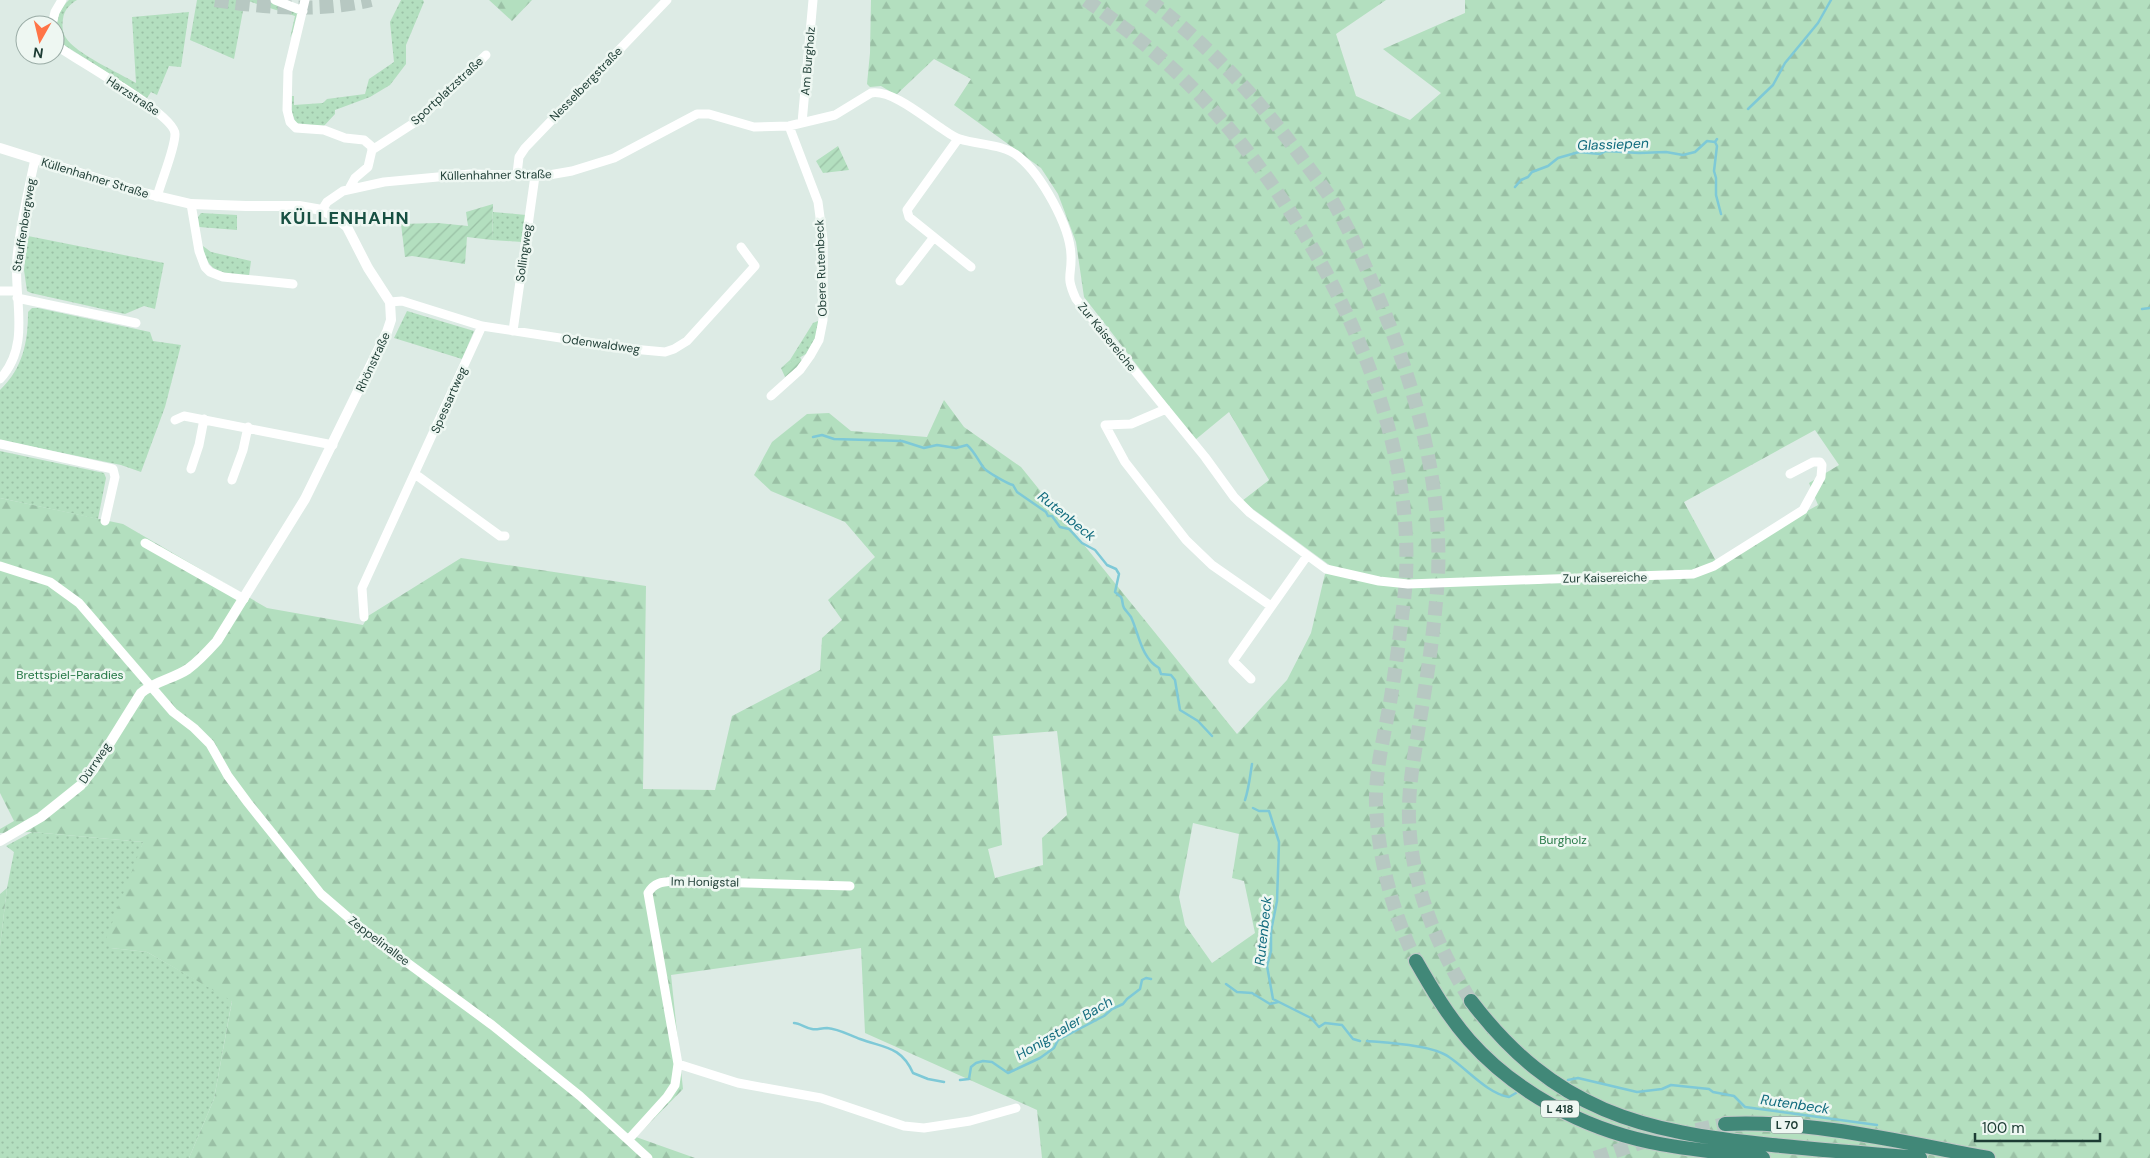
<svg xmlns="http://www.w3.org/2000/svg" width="2150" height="1158" font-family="'DM Sans',sans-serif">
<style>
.grass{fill:url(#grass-dots)}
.forest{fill:url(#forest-firs);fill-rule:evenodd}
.garden{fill:url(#garden-furrows)}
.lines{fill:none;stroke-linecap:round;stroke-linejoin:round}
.stream{stroke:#7ec9d7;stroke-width:2.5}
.trunk-tunnel{stroke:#b7c8c2;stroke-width:14;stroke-dasharray:14 7;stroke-linecap:butt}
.trunk-casing{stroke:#c0c8c6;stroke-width:16}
.minor{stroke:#fff;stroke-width:9}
.tertiary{stroke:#fff;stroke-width:10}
.trunk{stroke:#418878;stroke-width:14}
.labels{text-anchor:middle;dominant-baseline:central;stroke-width:5;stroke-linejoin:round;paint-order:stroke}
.shield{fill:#eef7f2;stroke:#5c746d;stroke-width:1}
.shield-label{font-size:11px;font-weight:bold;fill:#1d3c34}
.street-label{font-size:12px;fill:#1d3c34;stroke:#eef7f2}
.park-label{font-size:12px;fill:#237744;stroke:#eef7f2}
.water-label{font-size:14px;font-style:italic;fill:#116b7e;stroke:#eef7f2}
.district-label{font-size:18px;font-weight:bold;letter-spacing:1px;fill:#175042;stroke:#eef7f2}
</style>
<defs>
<pattern id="grass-dots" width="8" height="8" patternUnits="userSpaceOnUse" patternTransform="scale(1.25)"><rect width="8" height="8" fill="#b3dfbf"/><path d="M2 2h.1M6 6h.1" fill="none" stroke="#9ac0a5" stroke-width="1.8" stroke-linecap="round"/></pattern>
<pattern id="forest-firs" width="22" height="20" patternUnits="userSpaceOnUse" patternTransform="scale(1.25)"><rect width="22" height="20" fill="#b3dfbf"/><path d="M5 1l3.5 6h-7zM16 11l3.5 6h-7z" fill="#9ac0a5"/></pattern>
<pattern id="garden-furrows" width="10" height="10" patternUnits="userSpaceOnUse" patternTransform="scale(1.25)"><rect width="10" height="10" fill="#b3dfbf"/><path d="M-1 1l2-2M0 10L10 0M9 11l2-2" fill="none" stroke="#9ac0a5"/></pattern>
</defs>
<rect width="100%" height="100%" fill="#ddebe5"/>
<path class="grass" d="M69,0H77C70,4 64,10 63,19C62,25 62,32 66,38C75,53 119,73 136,83L132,17L189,12L181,67L169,66L157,95L151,92L147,98L61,43C52,30 57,11 69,0Z
M197,0H264L298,13L296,25L290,38L295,16L245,0L234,59L190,40Z
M401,0H423L424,2L406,45V64L390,85L370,97L335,110V114L323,127L296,123L292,113V96H294V105L323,103L327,99L365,94L369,79L394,62L390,22Z
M493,212L526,215L522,242L492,240Z
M201,213L237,215V230L199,227L198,217Z
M28,236L164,263L155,309L144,306L125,314L31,293L27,291L24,270Z
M203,246L211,252L251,261L249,276C225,273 207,275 203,246Z
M32,308H38L150,332L153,341L181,345L165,407L141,472L121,465L0,440V390C23,368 28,342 28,312Z
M407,311L474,331L462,359L394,338Z
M818,321L820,330L806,354L781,368L790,360L813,323Z
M0,451L104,473L106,478L98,519L0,498Z
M32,832L143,842L111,948L147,952L232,1000L214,1099L189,1158H0V946L7,888L14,852L6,846Z"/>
<path class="forest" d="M489,0H532L512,21Z
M871,0H1386L1336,34L1356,96L1410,120L1441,93L1383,49L1465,13V0H2150V1158H1042L1037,1110L865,1033L861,948L671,975L683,1089L636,1137L695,1158H189L214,1099L232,1001L147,952L111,948L106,939L143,842L32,832L0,833V829L14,821L0,793V498L123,524L267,608L363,625L368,616L461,558L646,586L643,789L715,790L732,716L820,670L822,638L842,620L828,600L875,557L845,522L771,491L754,475L772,442L807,414L829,413L851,431L927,437L944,400L964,427L1021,467L1237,734L1287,680L1311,633L1325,574L1332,567L1242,501L1269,480L1229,412L1195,440L1084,297L1076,242L1058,194L1041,168L954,105L971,79L934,59L896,95L881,86L870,87L867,84L870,53ZM1815,430L1839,465L1809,483L1818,505L1716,561L1684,502ZM1057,731L1067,815L1042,838L1043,865L995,878L988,849L1002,845L993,736ZM1193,823L1239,834L1232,878L1244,881L1255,933L1212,963L1185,925L1179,897Z
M7,888L0,946V894Z"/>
<path class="garden" d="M838,146L849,170L823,173L816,161Z
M493,204L492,240L467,237L465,264L412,256L405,257L401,224L438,223L468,226L466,212Z
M800,357L803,363L785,377L781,368Z"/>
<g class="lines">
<path class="stream" d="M1748,109L1773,85L1785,63L1818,23L1831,0
M1715,142L1717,146L1714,171L1716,178V195L1721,214
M1515,187L1521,180L1528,177L1532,172L1548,166L1558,158L1579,152L1600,154L1606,151L1639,153L1666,152L1683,155L1695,152L1707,141L1715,142L1717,139
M2142,309L2150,308
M813,437L822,435L834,439L902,441L924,448L937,445L956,448L967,445C974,451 978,460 983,467C985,471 1008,484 1013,485L1017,492L1046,512L1048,516H1052L1060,527L1069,529L1082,543L1095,550L1107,565L1116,569L1119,574L1115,592L1121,597C1123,600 1122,605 1124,608C1126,611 1129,614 1131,617C1139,634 1141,658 1159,668L1161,674L1171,675L1175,680L1180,710L1198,721L1212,736
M1245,800C1249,788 1250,776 1252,764
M1253,808L1259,811H1269L1279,842L1277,901L1271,931V951L1267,966L1273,999L1311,1018L1319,1027L1325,1023L1342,1025L1353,1039L1360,1041
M1226,984L1237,992L1252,993L1270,1004L1278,1002
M794,1023C800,1023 805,1028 812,1029C817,1030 821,1028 827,1028C839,1029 849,1035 860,1039C884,1048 901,1046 913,1073L928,1079L944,1082
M1367,1041C1388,1043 1433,1045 1449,1057C1467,1069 1488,1094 1509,1097L1516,1093
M960,1080L969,1079L971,1067L976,1063L983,1061L992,1062L1008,1073L1040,1058L1054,1048L1058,1040L1104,1016L1112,1009L1123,1004L1127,999L1140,989L1142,980L1146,978L1151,979
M1568,1080L1578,1078L1637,1092L1662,1089L1671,1085L1709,1089L1713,1092L1734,1096L1745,1107L1877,1125"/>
<path class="trunk-tunnel" d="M215,0C266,8 321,12 371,0
M1086,0C1127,29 1168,61 1202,98C1316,220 1420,418 1405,591C1401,628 1396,666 1390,703C1384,736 1375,771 1376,805C1378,858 1393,914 1416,961
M1149,0C1210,46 1262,102 1306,164C1315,176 1324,188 1332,200C1352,234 1367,269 1382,306C1416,391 1442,483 1438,576C1435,624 1428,672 1420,720C1415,752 1408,786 1409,819C1411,884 1437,947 1471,1001
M1595,1158L1649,1140L1725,1124"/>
<defs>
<path id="trunk" d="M1416,961C1432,989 1448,1016 1469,1040C1515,1092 1583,1128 1650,1142C1687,1150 1725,1152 1763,1158
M1471,1001C1555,1111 1641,1132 1772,1145C1821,1150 1870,1154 1920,1158
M1725,1124C1813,1120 1901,1142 1988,1158"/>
</defs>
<use href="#trunk" class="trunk-casing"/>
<path class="minor" d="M275,0L303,11
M305,0L288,71L287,110L290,122L296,128L324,130L345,138L364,140L371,146L372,150
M52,25L55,12L62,0
M55,43L63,50C82,63 175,115 175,134C175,149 161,181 157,197
M802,123L813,0
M958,139L907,210L909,217L971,267
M517,174L519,157L525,148L667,0
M349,189L355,178L368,167L372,150L417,121L486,55
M191,204L199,251L205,267L210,272L223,277L293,284
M322,210L327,202L343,191L384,182L470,174L543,176L572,171L614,158L697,114H709L754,127L789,126L835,115L871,93C891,89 924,117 941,128C947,132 953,137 960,139C978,145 1003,144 1018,156C1041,174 1070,226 1071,255C1072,277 1065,275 1076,299L1205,457L1234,497L1250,513L1326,569L1379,581L1408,584L1693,574L1714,566L1803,510L1821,477L1822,465L1820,462H1813L1790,474
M900,281L934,237
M0,291H15
M17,298L136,323
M390,302L402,301L482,326L632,349L665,352L674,349L687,341L755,266L741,247
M513,331L535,176
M0,379C32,345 13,298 17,257C20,225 28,192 35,159
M771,396L800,370L810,356L819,340L823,320V240L818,202L789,126
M1166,409L1131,424L1105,425L1125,462L1186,540L1212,565L1271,606
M175,420L184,416L333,445
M0,444L113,469L115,477L105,521
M191,469L199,445L204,419
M415,474L500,536H505
M232,480L243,450L248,427
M145,543L244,599
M0,566L50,582L79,603L173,712L194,728L210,744L228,776L248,803L321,894L364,931L492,1025L580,1096L648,1158
M364,617L362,588L482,326
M1251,679L1233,661L1307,556
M678,1064L738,1083L821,1098L904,1126L924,1128L970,1121L1016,1108
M629,1139L667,1097L675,1085L678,1064L648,893C655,881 664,882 677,881L850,886"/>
<path class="tertiary" d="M0,148L140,192L191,204L246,206H299L322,210L336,218L347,227L368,268L390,302L391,320L387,332L305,499L217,641C208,651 199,661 188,669C173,679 155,681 141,693L93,770L81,785L41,817L0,841"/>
<use href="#trunk" class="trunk"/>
</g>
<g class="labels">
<g class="shield">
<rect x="1541" y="1100.5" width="38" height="17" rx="4"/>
<rect x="1771" y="1116.5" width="32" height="17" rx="4"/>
</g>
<g class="shield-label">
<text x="1560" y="1109">L 418</text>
<text x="1787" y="1125">L 70</text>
</g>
<g class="street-label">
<text transform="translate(808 61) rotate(-85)">Am Burgholz</text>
<text transform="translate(586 84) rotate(-46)">Nesselbergstraße</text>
<text transform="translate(447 91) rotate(-43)">Sportplatzstraße</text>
<text transform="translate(133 96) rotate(33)">Harzstraße</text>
<text transform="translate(496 175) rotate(-1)">Küllenhahner Straße</text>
<text transform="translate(95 178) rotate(17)">Küllenhahner Straße</text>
<text transform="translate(24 225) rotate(-81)">Stauffenbergweg</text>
<text transform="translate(524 253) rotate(-82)">Sollingweg</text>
<text transform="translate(821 268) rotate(-92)">Obere Rutenbeck</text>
<text transform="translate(1107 337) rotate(51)">Zur Kaisereiche</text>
<text transform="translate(601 344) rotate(8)">Odenwaldweg</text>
<text transform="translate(373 362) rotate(-65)">Rhönstraße</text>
<text transform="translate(449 400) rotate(-66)">Spessartweg</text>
<text transform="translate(1605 578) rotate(-1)">Zur Kaisereiche</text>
<text transform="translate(95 763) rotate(-56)">Dürrweg</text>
<text transform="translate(705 882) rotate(1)">Im Honigstal</text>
<text transform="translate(379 941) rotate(37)">Zeppelinallee</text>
</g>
<g class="park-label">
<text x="70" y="675">Brettspiel-Paradies</text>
<text x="1563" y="840">Burgholz</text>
</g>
<g class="water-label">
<text transform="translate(1613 144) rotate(-2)">Glassiepen</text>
<text transform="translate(1067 516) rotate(39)">Rutenbeck</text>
<text transform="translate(1263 931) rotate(-84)">Rutenbeck</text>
<text transform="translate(1064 1028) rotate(-31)">Honigstaler Bach</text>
<text transform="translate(1795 1104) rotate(8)">Rutenbeck</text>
</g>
<g class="district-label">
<text x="345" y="218">KÜLLENHAHN</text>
</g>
</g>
<g transform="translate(40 40) rotate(188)"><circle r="24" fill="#eef7f2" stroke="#9aaca6"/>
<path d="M0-4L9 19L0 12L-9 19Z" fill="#ff7447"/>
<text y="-8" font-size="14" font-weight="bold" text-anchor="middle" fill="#1d3c34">N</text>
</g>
<path d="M1975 1133v8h125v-8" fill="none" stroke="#1d3c34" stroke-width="2.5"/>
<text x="1982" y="1133" font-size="15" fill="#1d3c34" stroke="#eef7f2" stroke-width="4" paint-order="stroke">100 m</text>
</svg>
